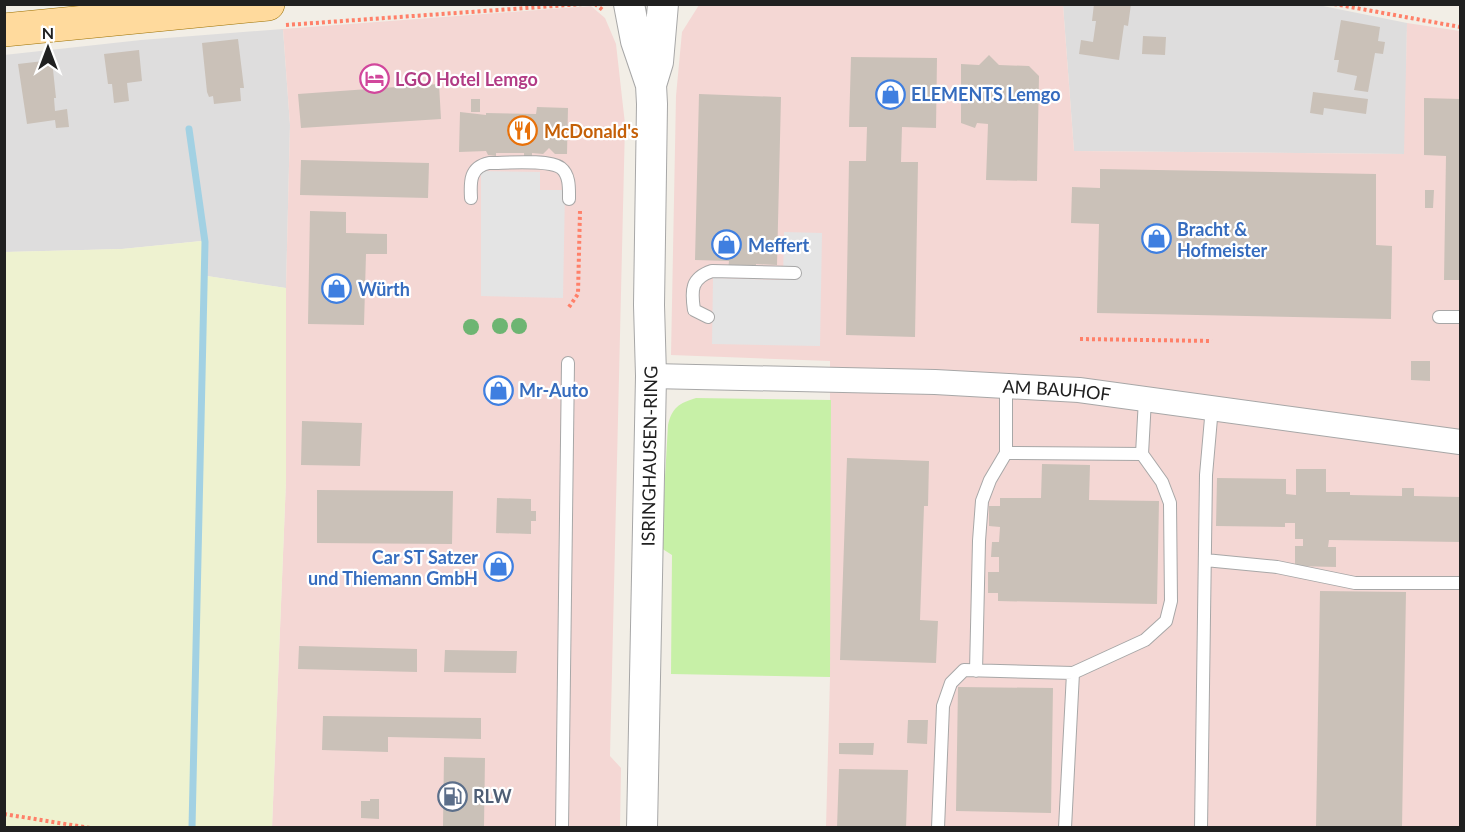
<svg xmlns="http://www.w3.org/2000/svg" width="1465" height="832" font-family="Lato,sans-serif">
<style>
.residential{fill:#dedddd}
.commercial{fill:#f4d7d4}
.farmland{fill:#eef2d0}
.grass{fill:#c7f0a7}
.parking{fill:#e4e4e4}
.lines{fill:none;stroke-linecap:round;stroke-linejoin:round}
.stream{stroke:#a2d1e3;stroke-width:7}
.building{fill:#cac1b8}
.service-casing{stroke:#a7a7a7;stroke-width:14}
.minor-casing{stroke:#a7a7a7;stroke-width:26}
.tertiary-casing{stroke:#a7a7a7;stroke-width:32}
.primary-casing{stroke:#9c7000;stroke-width:34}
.path{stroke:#ff8069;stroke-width:4;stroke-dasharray:3 3;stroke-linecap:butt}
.service{stroke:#fff;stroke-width:12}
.minor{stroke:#fff;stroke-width:24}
.tertiary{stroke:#fff;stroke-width:30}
.primary{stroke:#ffda9d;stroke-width:33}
.tree{fill:#6db572}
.labels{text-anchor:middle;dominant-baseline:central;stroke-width:4.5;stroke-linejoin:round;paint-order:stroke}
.hotel-label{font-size:18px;font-weight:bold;fill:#b23c85;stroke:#fff;text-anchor:start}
.shop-label{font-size:18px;font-weight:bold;fill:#366cbe;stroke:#fff;text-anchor:start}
.food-label{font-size:18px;font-weight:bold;fill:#c56008;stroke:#fff;text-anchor:start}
.street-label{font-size:18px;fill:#202020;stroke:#fff}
.service-label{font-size:18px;font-weight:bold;fill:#4e5e75;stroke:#fff;text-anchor:start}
</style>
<rect width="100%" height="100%" fill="#f2eee6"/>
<path class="residential" d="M1063,5H1318L1407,23L1405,154L1074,151Z
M283,29L290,125L286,288L207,276L201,241L122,249L5,252L4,55L141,40Z"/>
<path class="commercial" d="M699,5H1063L1074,151L1404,154L1407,23L1460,31V827H826L830,677V361L671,355L676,96L682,32Z
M591,6L605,18L616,44L625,124L610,756L621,768L620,827L272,828L286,480V288L290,125L283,29Z"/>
<path class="farmland" d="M202,241L207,276L286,288V480L272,827H5V252L122,249Z"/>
<path class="grass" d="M696,398L831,400L830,677L671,674L672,555L661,548L668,425C672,408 679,403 696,398Z"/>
<path class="parking" d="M481,171L540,172V190H565L563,298L481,296Z
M784,232L822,233L820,346L712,344L713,278L783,280Z"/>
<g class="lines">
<path class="stream" d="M189,129L205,242L192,828"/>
</g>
<path class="building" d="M1094,4H1131L1128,26L1124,25L1119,60L1079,54L1081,40L1093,42L1096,21H1092Z
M1341,20L1380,27L1378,41L1385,42L1383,54L1375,53L1368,92L1354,90L1357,76L1337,72L1339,60H1334Z
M1143,36L1166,37L1165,55L1142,54Z
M238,39L244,88H240L241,101L214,104L213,96L209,97L207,92L202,43Z
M139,50L142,81L127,83L129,101L114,103L112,84H108L104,54Z
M989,55L999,65L1029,66L1039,76L1037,181L986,180L988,124L977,123L975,128L961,123V64L979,65Z
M851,57L937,58L936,128L902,127L901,162H918L915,337L846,335L849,161H866L867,127H849Z
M52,60L56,98H54L55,111L67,109L69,127L56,128L55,120L27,124L18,64Z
M439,84L441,119L301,128L298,94Z
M1313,92L1368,99L1366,114L1324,108L1323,115L1310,113Z
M699,94L781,97L777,265L756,264V272L728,271L729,261L695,260Z
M1424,98L1460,99V280H1444L1446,156L1424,155Z
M471,99H480V112H471Z
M537,107L568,108L567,154H555L549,148L543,154L532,153V156H524V153H496V156L488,155L486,151L459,152L460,112L486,115V113L536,114Z
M301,160L429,163L428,198L300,195Z
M1100,169L1376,174V245L1392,246L1391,319L1097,313L1099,224L1071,223L1072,187L1100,188Z
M1425,190H1434L1433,208H1425Z
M310,211L346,212V233L387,234V254H366L364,325L308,324Z
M1411,361H1430V381L1411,380Z
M302,421L362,423L360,466L301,465Z
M847,458L929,461L928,506H924L920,620L938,621L936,663L840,660Z
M1042,464L1090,465L1089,500L1159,501L1157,604L998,601V593H988V572H999V557H991L992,542H999L1000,527L989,526V506H1000V498H1041Z
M1296,469H1326V492H1350V495L1402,496V488H1414V496L1460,497V542L1329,540L1328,547H1336V567L1295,566V546H1303V539H1295V523H1285V527L1216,526L1217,478L1286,479V494L1296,495Z
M317,490L453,491L452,544L317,543Z
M497,498L531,499V511H536V521H531V534L496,533Z
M1320,591L1406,592L1402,828H1316Z
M299,646L417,649V672L298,669Z
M445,650L517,651L516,673L444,672Z
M958,687L1053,688L1051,813L956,811Z
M323,716L481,718V739L388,737V752L322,750Z
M908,720H928L927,744L907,743Z
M839,743H874L873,755L839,754Z
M444,757L485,758L484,827L443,826Z
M839,769L908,770L906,828H837Z
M370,799H379V819L361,818V801H370Z"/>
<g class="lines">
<defs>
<path id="service" d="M471,198C470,181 470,167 489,163C506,163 549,159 561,168C570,175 569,189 569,199
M708,317L694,310C691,290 691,278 712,271L795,273
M1439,317H1460
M1006,386V453L1142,454L1145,399
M1205,560L1277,567L1355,583H1460
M976,671L979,541L982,501L990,480L1006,453
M1073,673L1145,640L1166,621L1171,601L1170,503L1162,482L1142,454
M562,828L568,363
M938,828L943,706L951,683L964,670L1073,673L1065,828
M1201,828L1206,475L1212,407"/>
<g id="minor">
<path id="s1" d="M651,376L935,382L1079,390L1460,442"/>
</g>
<path id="tertiary" d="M629,4L636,41L651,85L652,104L649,305L651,376L642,828
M651,85L658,62L663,4"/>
<path id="primary" d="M4,30L268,4"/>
</defs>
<use href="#service" class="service-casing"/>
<use href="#minor" class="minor-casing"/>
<use href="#tertiary" class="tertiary-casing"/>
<use href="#primary" class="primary-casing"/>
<path class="path" d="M595,4L604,11
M1334,4L1460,27
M286,25L583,4
M569,307L578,294L580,211
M1080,339L1212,341
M4,814L90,828"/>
<use href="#service" class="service"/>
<use href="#minor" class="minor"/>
<use href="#tertiary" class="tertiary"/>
<use href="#primary" class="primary"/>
</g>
<g class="tree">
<circle cx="500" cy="326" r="8"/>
<circle cx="519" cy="326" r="8"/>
<circle cx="471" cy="327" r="8"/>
</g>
<defs>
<symbol id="hotel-ring" viewBox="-11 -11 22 22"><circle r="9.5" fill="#fff" stroke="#d1479c" stroke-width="1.5"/><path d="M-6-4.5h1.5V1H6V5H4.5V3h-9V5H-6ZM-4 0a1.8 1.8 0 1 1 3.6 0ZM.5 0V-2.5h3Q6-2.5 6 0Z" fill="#d1479c"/></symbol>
<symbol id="shop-ring" viewBox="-11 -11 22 22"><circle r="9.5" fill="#fff" stroke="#3f7fe0" stroke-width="1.5"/><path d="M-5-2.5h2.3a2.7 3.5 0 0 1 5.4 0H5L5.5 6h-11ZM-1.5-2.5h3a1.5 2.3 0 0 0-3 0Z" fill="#3f7fe0"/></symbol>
<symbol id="restaurant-ring" viewBox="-11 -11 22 22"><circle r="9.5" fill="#fff" stroke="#e8710a" stroke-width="1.5"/><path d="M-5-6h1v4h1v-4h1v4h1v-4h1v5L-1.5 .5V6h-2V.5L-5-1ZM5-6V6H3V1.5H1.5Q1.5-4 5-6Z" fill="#e8710a"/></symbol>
<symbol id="fuel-ring" viewBox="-11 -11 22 22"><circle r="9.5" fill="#fff" stroke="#5c6f8a" stroke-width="1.5"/><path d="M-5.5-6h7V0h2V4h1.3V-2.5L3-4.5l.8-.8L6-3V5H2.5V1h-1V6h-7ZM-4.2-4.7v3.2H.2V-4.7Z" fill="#5c6f8a"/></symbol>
</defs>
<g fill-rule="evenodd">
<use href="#hotel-ring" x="358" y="62" width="33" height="33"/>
<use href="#shop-ring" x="874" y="78" width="33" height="33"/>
<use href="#restaurant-ring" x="506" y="114" width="33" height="33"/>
<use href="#shop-ring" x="1140" y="222" width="33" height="33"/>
<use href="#shop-ring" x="710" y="228" width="33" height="33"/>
<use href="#shop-ring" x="320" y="272" width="33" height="33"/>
<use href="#shop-ring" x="482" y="374" width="33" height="33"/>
<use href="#shop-ring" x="482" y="550" width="33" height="33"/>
<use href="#fuel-ring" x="436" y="780" width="33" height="33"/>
</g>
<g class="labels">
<g class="hotel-label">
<text x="395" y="79">LGO Hotel Lemgo</text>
</g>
<g class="shop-label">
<text x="911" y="94">ELEMENTS Lemgo</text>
<text x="1177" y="229">Bracht &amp;<tspan x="1177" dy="21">Hofmeister</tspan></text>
<text x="748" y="245">Meffert</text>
<text x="358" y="289">Würth</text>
<text x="519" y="390">Mr-Auto</text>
<text x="478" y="557" text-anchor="end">Car ST Satzer<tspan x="478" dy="21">und Thiemann GmbH</tspan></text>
</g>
<g class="food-label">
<text x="544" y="131">McDonald's</text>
</g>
<g class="street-label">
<text stroke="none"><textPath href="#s1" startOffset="406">AM BAUHOF</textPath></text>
<text transform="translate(649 456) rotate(-89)">ISRINGHAUSEN-RING</text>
</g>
<g class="service-label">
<text x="473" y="796">RLW</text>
</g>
</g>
<rect width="1465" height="832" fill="none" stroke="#202020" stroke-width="12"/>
<g transform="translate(48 48)" stroke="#ffffff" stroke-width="4.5" paint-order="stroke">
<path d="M0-4.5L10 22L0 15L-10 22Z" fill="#202020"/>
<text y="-9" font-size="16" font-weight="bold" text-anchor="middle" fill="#202020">N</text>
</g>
</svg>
